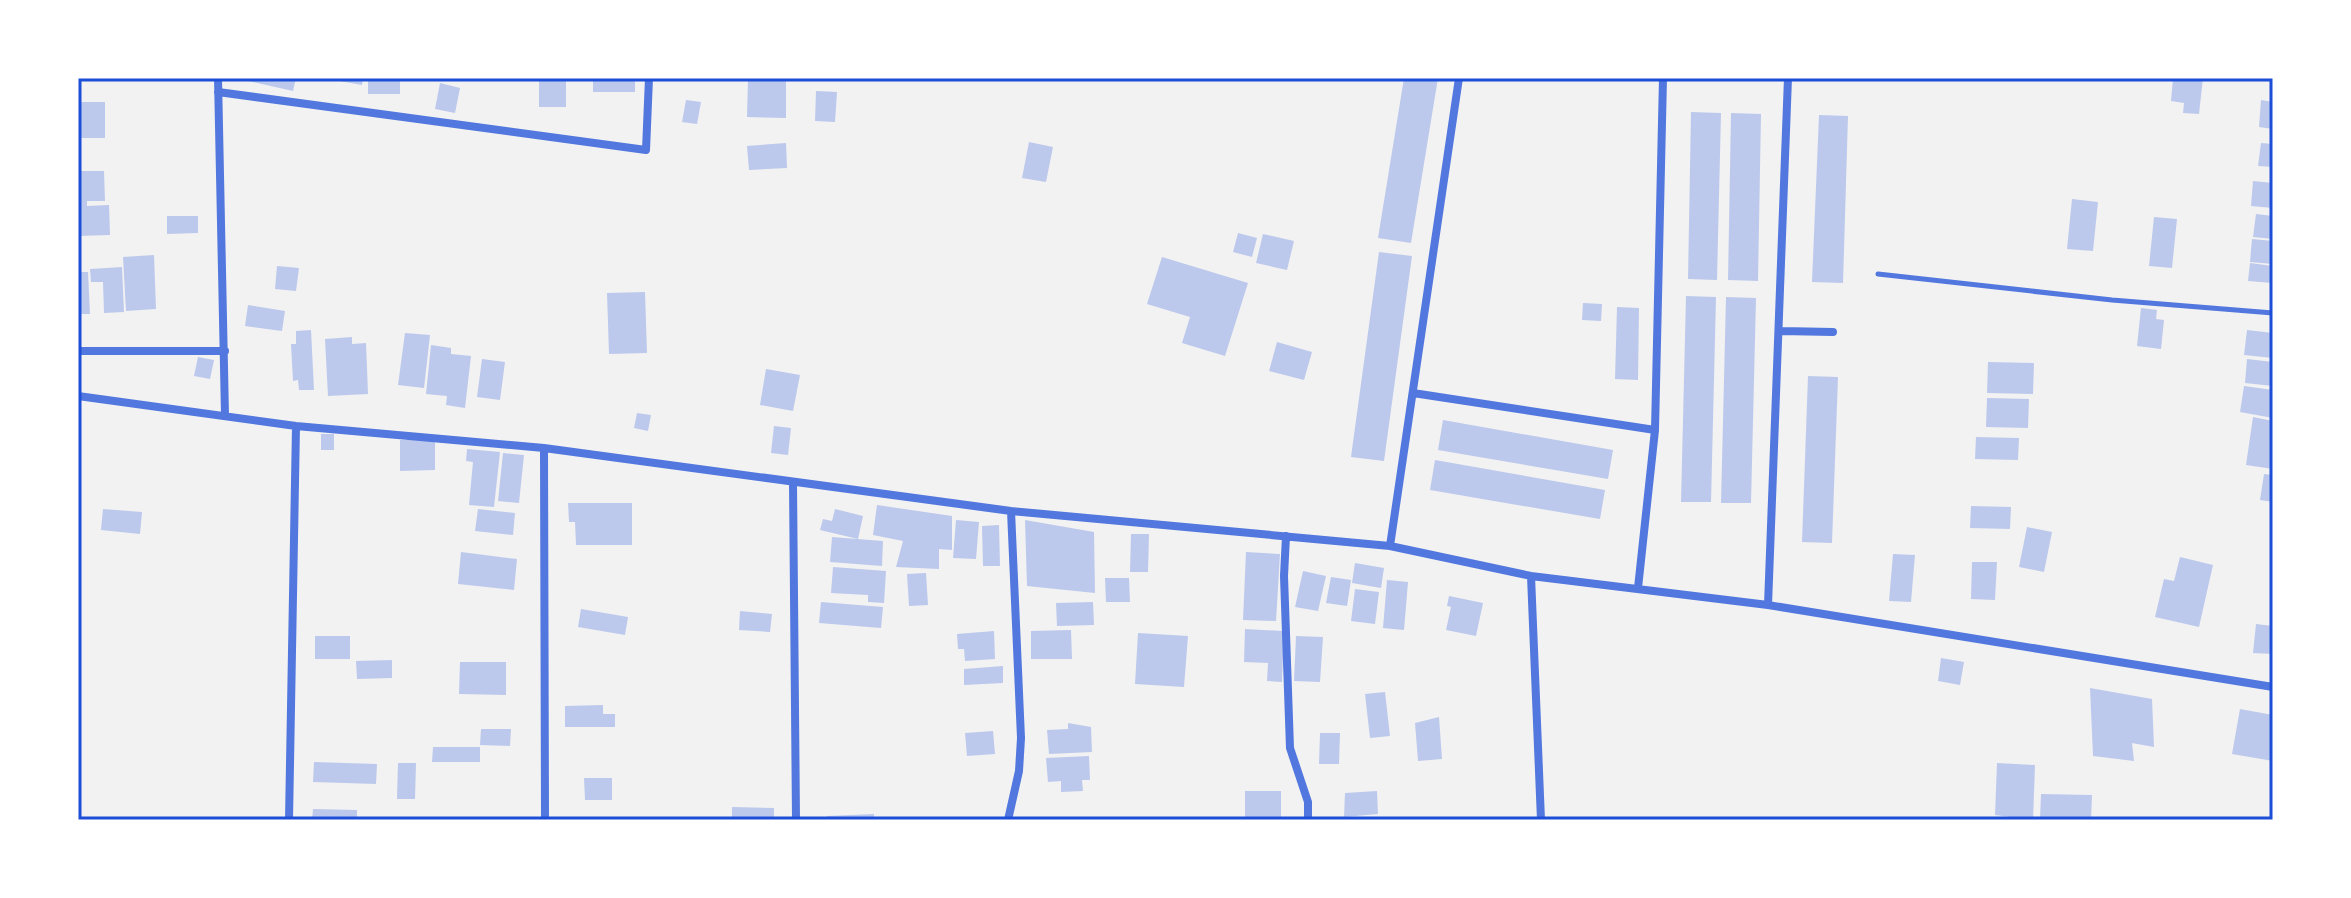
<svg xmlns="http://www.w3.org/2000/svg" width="2351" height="898" font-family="Literata,serif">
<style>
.building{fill:#bdc9ec}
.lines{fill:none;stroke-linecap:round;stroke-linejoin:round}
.service{stroke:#5277de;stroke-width:5}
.minor{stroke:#5277de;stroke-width:8}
.neatline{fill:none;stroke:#1d4ed8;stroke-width:3}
</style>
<rect width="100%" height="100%" fill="#f2f2f2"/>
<path class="building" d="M235,78H296L293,91Z
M323,78H363L362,85Z
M368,78H400V94H368Z
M539,78H566V107H539Z
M635,78V92H593V80Z
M748,78H786V118L747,117Z
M1404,78H1438L1411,243L1378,238Z
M2173,78H2203L2199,114L2183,113L2184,103L2171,101Z
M440,83L460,88L455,113L435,109Z
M816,91L837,92L835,122L815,121Z
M686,100L701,102L697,124L682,122Z
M2261,100L2273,102V129L2259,127Z
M78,102H105V138H78Z
M1691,112L1721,113L1717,280L1688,279Z
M1731,113L1761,114L1758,281L1728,280Z
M1819,115L1848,116L1843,283L1812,282Z
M1029,142L1053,147L1046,182L1022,178Z
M786,143L787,168L749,170L747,146Z
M2261,143L2273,144V167L2258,166Z
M78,171H104L105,201H87V206L109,205L110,235L78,236Z
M2253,181L2273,183V208L2251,206Z
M2072,199L2098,202L2093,251L2067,249Z
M2256,214L2273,216V239L2253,237Z
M167,216H198V233L167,234Z
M2154,217L2177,219L2172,268L2149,266Z
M1238,233L1257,238L1252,257L1233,252Z
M1263,234L1294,241L1287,270L1256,263Z
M2252,239L2273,241V264L2250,262Z
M1379,252L1412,256L1384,461L1351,457Z
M154,255L156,309L126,311L123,257Z
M1162,257L1248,283L1225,356L1182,343L1190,317L1147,304Z
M2250,263L2273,266V283L2248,281Z
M277,266L299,268L296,291L275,289Z
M122,267L124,312L104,313L103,282H91L90,269Z
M78,272H88L90,314H78Z
M645,292L647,353L609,354L607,293Z
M1686,296L1716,297L1711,502H1681Z
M1726,297L1756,298L1751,503H1721Z
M1583,303L1602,304L1601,321L1582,320Z
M248,305L285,311L282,331L245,326Z
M1617,307L1639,308L1638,380L1615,379Z
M2141,308L2157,310L2156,319L2164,320L2161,349L2137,346Z
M311,330L314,390H299L298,380L293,381L291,344H296V331Z
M2247,330L2273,333V358L2244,355Z
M405,333L430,335L424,388L398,385Z
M352,337V344L366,343L368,394L328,396L325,339Z
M1277,342L1312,352L1304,380L1269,371Z
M431,345L451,348V354L471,356L465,408L446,405L447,396L426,394Z
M198,357L214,360L210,379L194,376Z
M482,359L505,362L500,400L477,397Z
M2247,359L2273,362V386L2245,383Z
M1988,362L2034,363L2033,394L1987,393Z
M766,369L800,375L793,411L760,405Z
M1808,376L1838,377L1832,543L1802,542Z
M2244,386L2273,390V418L2240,412Z
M1987,398L2029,399L2028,428L1986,427Z
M637,413L651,415L648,431L634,428Z
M2253,417L2273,421V469L2246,465Z
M1443,420L1613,450L1608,479L1438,450Z
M774,426L791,428L788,455L771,453Z
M321,434H334V450H321Z
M1976,437L2019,438L2018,460L1975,459Z
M400,440H435V470L400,471Z
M467,449L500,452L494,507L469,505L473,462L466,461Z
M503,453L524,455L519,503L498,501Z
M1435,460L1605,490L1600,519L1430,490Z
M2264,474L2273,475V502L2260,500Z
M568,503H632V545H576L575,522H569Z
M877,505L952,516V550L939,549V569L896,567L903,541L873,535Z
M1971,506L2011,507L2010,529L1970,528Z
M103,509L142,512L140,534L101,530Z
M478,509L515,513L513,535L475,531Z
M835,509L863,516L858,539L820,530L823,519L832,521Z
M956,520L979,522L976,559L953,558Z
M1025,520L1094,532L1095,593L1027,586Z
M999,525L1000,566H983L982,526Z
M2027,527L2052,532L2044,572L2019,567Z
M1131,534H1149L1148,572H1130Z
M832,537L883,541L882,566L830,562Z
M461,552L517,559L514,590L458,584Z
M1246,552L1280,554L1276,621L1243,620Z
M1893,554L1915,555L1911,602L1889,601Z
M2180,557L2213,565L2199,627L2155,617L2164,579L2174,581Z
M1972,562H1997L1995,600L1971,599Z
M1355,563L1384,568L1381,588L1352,583Z
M833,567L886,571L884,603L868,602V595L831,593Z
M1303,571L1326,576L1318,611L1295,607Z
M926,573L928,605L909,606L907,574Z
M1331,577L1351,580L1347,606L1326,603Z
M1105,578H1129L1130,602H1106Z
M1387,580L1408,582L1404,630L1383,628Z
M1355,589L1379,592L1375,624L1351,621Z
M1449,596L1483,603L1476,636L1446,630L1451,607L1447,606Z
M821,602L883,607L881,628L819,623Z
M1093,602L1094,625L1057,626L1056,603Z
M581,609L628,617L625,635L578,627Z
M740,611L772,614L770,632L739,630Z
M2256,624L2273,626V654L2253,653Z
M1245,629L1284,631L1282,682L1267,681L1268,663L1244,662Z
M1071,630L1072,659H1031V631Z
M994,631L995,659L965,661L964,649H958L957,634Z
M1138,633L1188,636L1184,687L1135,684Z
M315,636H350V659H315Z
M1296,636L1323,637L1320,682L1294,681Z
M1941,658L1964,662L1960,685L1938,681Z
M392,660V678L357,679L356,661Z
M460,662H506V695L459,694Z
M1003,666V683L964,685V669Z
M2090,688L2152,699L2154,747L2132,743L2134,761L2093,756Z
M1385,692L1390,736L1370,738L1365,694Z
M603,705V714H615V727H565V706Z
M2240,709L2273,715V761L2232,754Z
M1439,717L1442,759L1418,761L1415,723Z
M1068,723L1091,727L1092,752L1049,754L1047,730L1068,729Z
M481,729H511L510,746L480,745Z
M993,731L995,754L967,756L965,733Z
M1320,733H1340L1339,764H1319Z
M433,747H480V762H432Z
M1089,756L1090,780H1082L1083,791L1061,792V781L1048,782L1046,758Z
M314,762L377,764L376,784L313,782Z
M398,763H416L415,799H397Z
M1997,763L2035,765L2033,820L1995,815Z
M584,778H612V800H585Z
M1245,791H1281V820H1245Z
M1377,791L1378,814L1344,817L1345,793Z
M2041,794L2092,795L2091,820H2040Z
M732,807L774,808V820H732Z
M313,809L357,810V820H312Z
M874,814V820H827V816Z"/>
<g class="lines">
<path class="service" d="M1878,274L2112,300L2273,313"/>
<path class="minor" d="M218,78L225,415
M218,92L646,150L649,78
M1781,331L1833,332
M78,351H225
M1413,393L1655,430
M78,396L296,426L544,448L1011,511L1390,546L1531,576L1768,605L2273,687
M544,448L545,820
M793,483L796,820
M1286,536L1284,576L1290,748L1308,802V820
M1390,546L1459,78
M1531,576L1541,820
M1638,588L1655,430L1663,78
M1768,605L1788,78
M289,820L296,426
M1008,820L1019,771L1021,738L1011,511"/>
</g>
<rect width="2351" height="898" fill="none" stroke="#ffffff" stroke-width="160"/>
<rect x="80" y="80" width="2191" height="738" class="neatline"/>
</svg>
